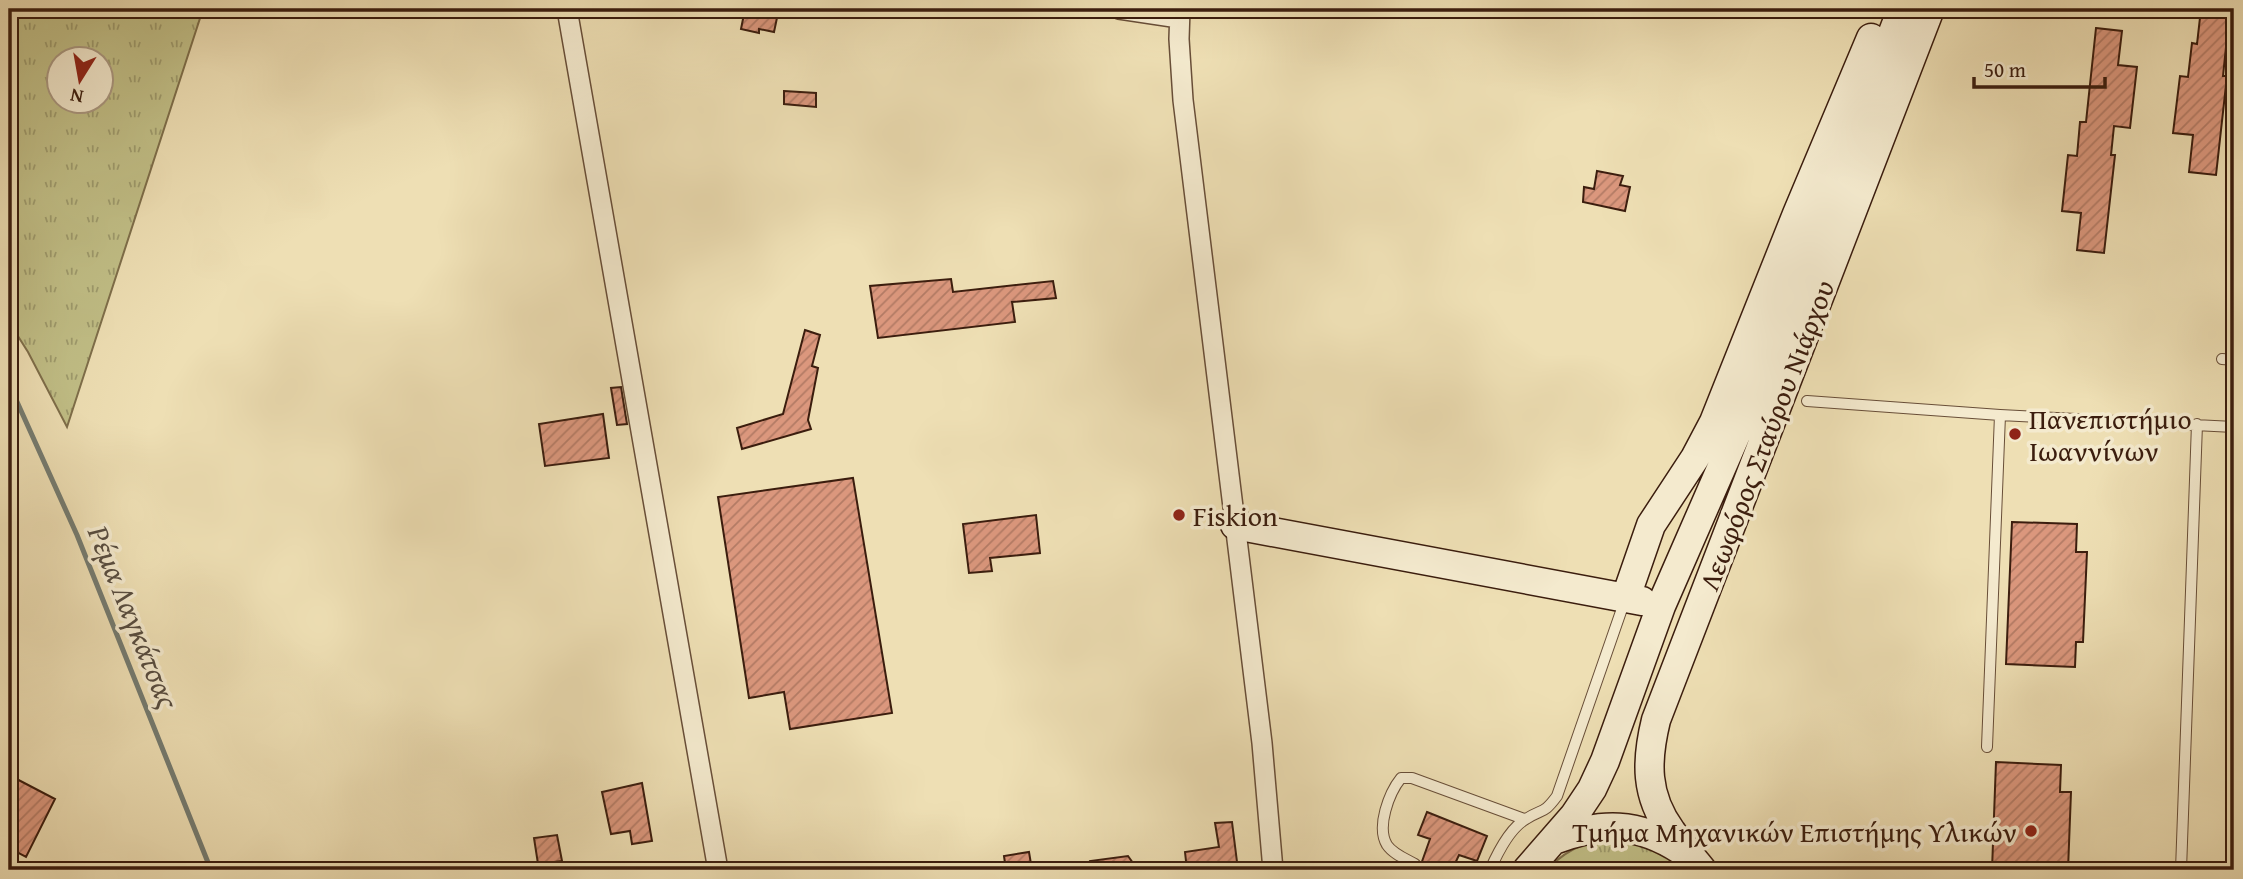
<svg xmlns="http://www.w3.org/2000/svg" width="2243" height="879" font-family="'Gentium Book Plus',serif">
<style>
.grass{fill:url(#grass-tufts);stroke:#7e6e4a;stroke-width:2;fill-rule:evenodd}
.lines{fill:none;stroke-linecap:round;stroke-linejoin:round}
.stream{stroke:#757c71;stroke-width:5}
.building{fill:url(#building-hatch);stroke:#3b1d0e;stroke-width:2}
.lane-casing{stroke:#684e38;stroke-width:12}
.street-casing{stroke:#684e38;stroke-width:22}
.secondary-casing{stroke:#3b1d0e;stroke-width:31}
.lane{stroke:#f4eace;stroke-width:10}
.street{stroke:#f4eace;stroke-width:19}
.secondary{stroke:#f4eace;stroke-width:28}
.poi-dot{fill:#8f2418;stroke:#f4eace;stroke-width:2.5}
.labels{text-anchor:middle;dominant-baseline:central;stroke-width:7;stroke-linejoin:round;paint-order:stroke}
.poi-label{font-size:28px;fill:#3b1d0e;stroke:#f4eace;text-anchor:start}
.street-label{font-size:28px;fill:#3b1d0e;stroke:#f4eace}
.water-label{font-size:30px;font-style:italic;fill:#584d40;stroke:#f4eace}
</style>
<defs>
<pattern id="grass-tufts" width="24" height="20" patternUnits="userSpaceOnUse" patternTransform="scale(1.75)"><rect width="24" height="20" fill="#c1bf87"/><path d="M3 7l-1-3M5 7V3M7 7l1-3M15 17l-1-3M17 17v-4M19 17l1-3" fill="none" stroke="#9e9b6d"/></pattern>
<pattern id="building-hatch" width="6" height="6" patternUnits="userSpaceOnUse" patternTransform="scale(1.75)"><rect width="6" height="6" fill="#db977d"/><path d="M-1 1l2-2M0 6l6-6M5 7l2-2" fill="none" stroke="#b37b65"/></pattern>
</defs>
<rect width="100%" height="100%" fill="#eedfb4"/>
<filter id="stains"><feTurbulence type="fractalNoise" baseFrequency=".00286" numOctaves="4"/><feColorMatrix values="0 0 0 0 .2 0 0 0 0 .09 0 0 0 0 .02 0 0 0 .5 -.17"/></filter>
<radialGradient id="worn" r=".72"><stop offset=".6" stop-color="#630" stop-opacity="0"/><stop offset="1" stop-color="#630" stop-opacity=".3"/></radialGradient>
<path class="grass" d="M9,9H203L67,427L28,352L9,322ZM60,60H102V102H60Z
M1632,839L1675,860L1685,870H1546C1577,840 1592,842 1632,839Z"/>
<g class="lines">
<path class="stream" d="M9,384L77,535L211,870"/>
</g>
<path class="building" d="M745,9H776V12L778,13L774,32L759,29V33L741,29Z
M2201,9H2234V48L2226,47L2223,76H2227L2216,175L2189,172L2193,135L2173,133L2180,76L2188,77L2192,43L2197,44Z
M2096,28L2122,31L2118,65L2137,67L2130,128L2114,126L2111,155H2115L2104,253L2077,250L2081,213L2062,211L2068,155L2077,156L2080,122H2086Z
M784,91L816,93V107L784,104Z
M1597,171L1623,176L1620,185L1630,187L1625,211L1583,202L1584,187L1594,189Z
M951,279L953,292L1053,281L1056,298L1012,302L1015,322L878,338L870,286Z
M805,330L820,335L812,366L818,368L808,420L811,429L742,449L737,428L783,414Z
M621,387L627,424L617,425L611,388Z
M603,414L609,458L545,466L539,424Z
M853,478L892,713L790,729L784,692L749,698L718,497Z
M1036,515L1040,553L990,558L992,571L969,573L963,524Z
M2012,522L2077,524L2076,552H2087L2083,642H2076L2075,667L2006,664Z
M1996,762L2061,765L2060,792H2071L2068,870H1992Z
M9,775L55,799L26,857L9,848Z
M642,783L652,841L632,844L630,831L611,834L602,792Z
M1427,812L1487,836L1477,861L1459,855L1452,870H1419L1430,839L1418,835Z
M1232,822L1238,870H1187L1185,852L1219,847L1215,823Z
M557,835L562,861L538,864L534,838Z
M1029,852L1032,870H1006L1004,856Z
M1128,856L1138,870H1091L1090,861Z"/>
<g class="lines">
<defs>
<path id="lane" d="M2233,216H2234
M2222,359L2234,360
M1807,401L2000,415L2234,427
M1987,747L2000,415
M1415,864C1406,859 1393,854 1387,845C1376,827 1389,793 1401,778H1412L1524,819
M1490,870C1497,854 1510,828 1526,819C1543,808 1543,815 1557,796L1625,600
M2181,870L2197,424"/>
<path id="street" d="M567,9L718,870
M1119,9L1179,18
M1180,9L1179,39L1183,100L1262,743L1273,870"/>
<path id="secondary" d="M1235,525L1642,601
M1626,597L1651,525L1695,458L1714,422L1797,214L1871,38
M1554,840C1601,822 1638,822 1681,850
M1527,870L1574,816L1592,789L1605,761L1661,606L1748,407L1902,9
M1702,870C1692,857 1680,845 1671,831C1645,795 1646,761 1656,720L1930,9"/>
</defs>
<use href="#lane" class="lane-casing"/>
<use href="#street" class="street-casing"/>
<use href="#secondary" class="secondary-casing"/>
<use href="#lane" class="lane"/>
<use href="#street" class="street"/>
<use href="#secondary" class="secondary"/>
</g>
<g class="poi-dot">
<circle cx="2015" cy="434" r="7"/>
<circle cx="1179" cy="515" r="7"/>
<circle cx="2031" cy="831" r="7"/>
</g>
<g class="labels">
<g class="poi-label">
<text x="2029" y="418">Πανεπιστήμιο<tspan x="2029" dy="32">Ιωαννίνων</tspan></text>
<text x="1193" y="515">Fiskion</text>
<text x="2017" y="831" text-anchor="end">Τμήμα Μηχανικών Επιστήμης Υλικών</text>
</g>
<g class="street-label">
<text transform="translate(1766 435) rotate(-69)">Λεωφόρος Σταύρου Νιάρχου</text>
</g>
<g class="water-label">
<text transform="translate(134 617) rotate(68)">Ρέμα Λαγκάτσας</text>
</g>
</g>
<rect width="2243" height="879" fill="none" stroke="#eedfb4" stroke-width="35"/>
<rect x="10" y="10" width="2222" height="858" fill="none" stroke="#3b1d0e" stroke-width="3.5"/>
<rect x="18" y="18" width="2208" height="844" fill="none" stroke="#3b1d0e" stroke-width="2"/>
<g transform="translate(80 80) rotate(191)"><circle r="33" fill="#f4eace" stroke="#aa9881" stroke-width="2"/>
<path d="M0-5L12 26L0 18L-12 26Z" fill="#8f2418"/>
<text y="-10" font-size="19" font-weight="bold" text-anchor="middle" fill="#3b1d0e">N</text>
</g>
<path d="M1974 77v10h131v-10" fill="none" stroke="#3b1d0e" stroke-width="3.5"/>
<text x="1984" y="77" font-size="21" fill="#3b1d0e" stroke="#f4eace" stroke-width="5" paint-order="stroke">50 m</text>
<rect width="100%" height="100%" filter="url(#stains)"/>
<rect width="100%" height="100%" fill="url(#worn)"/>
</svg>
